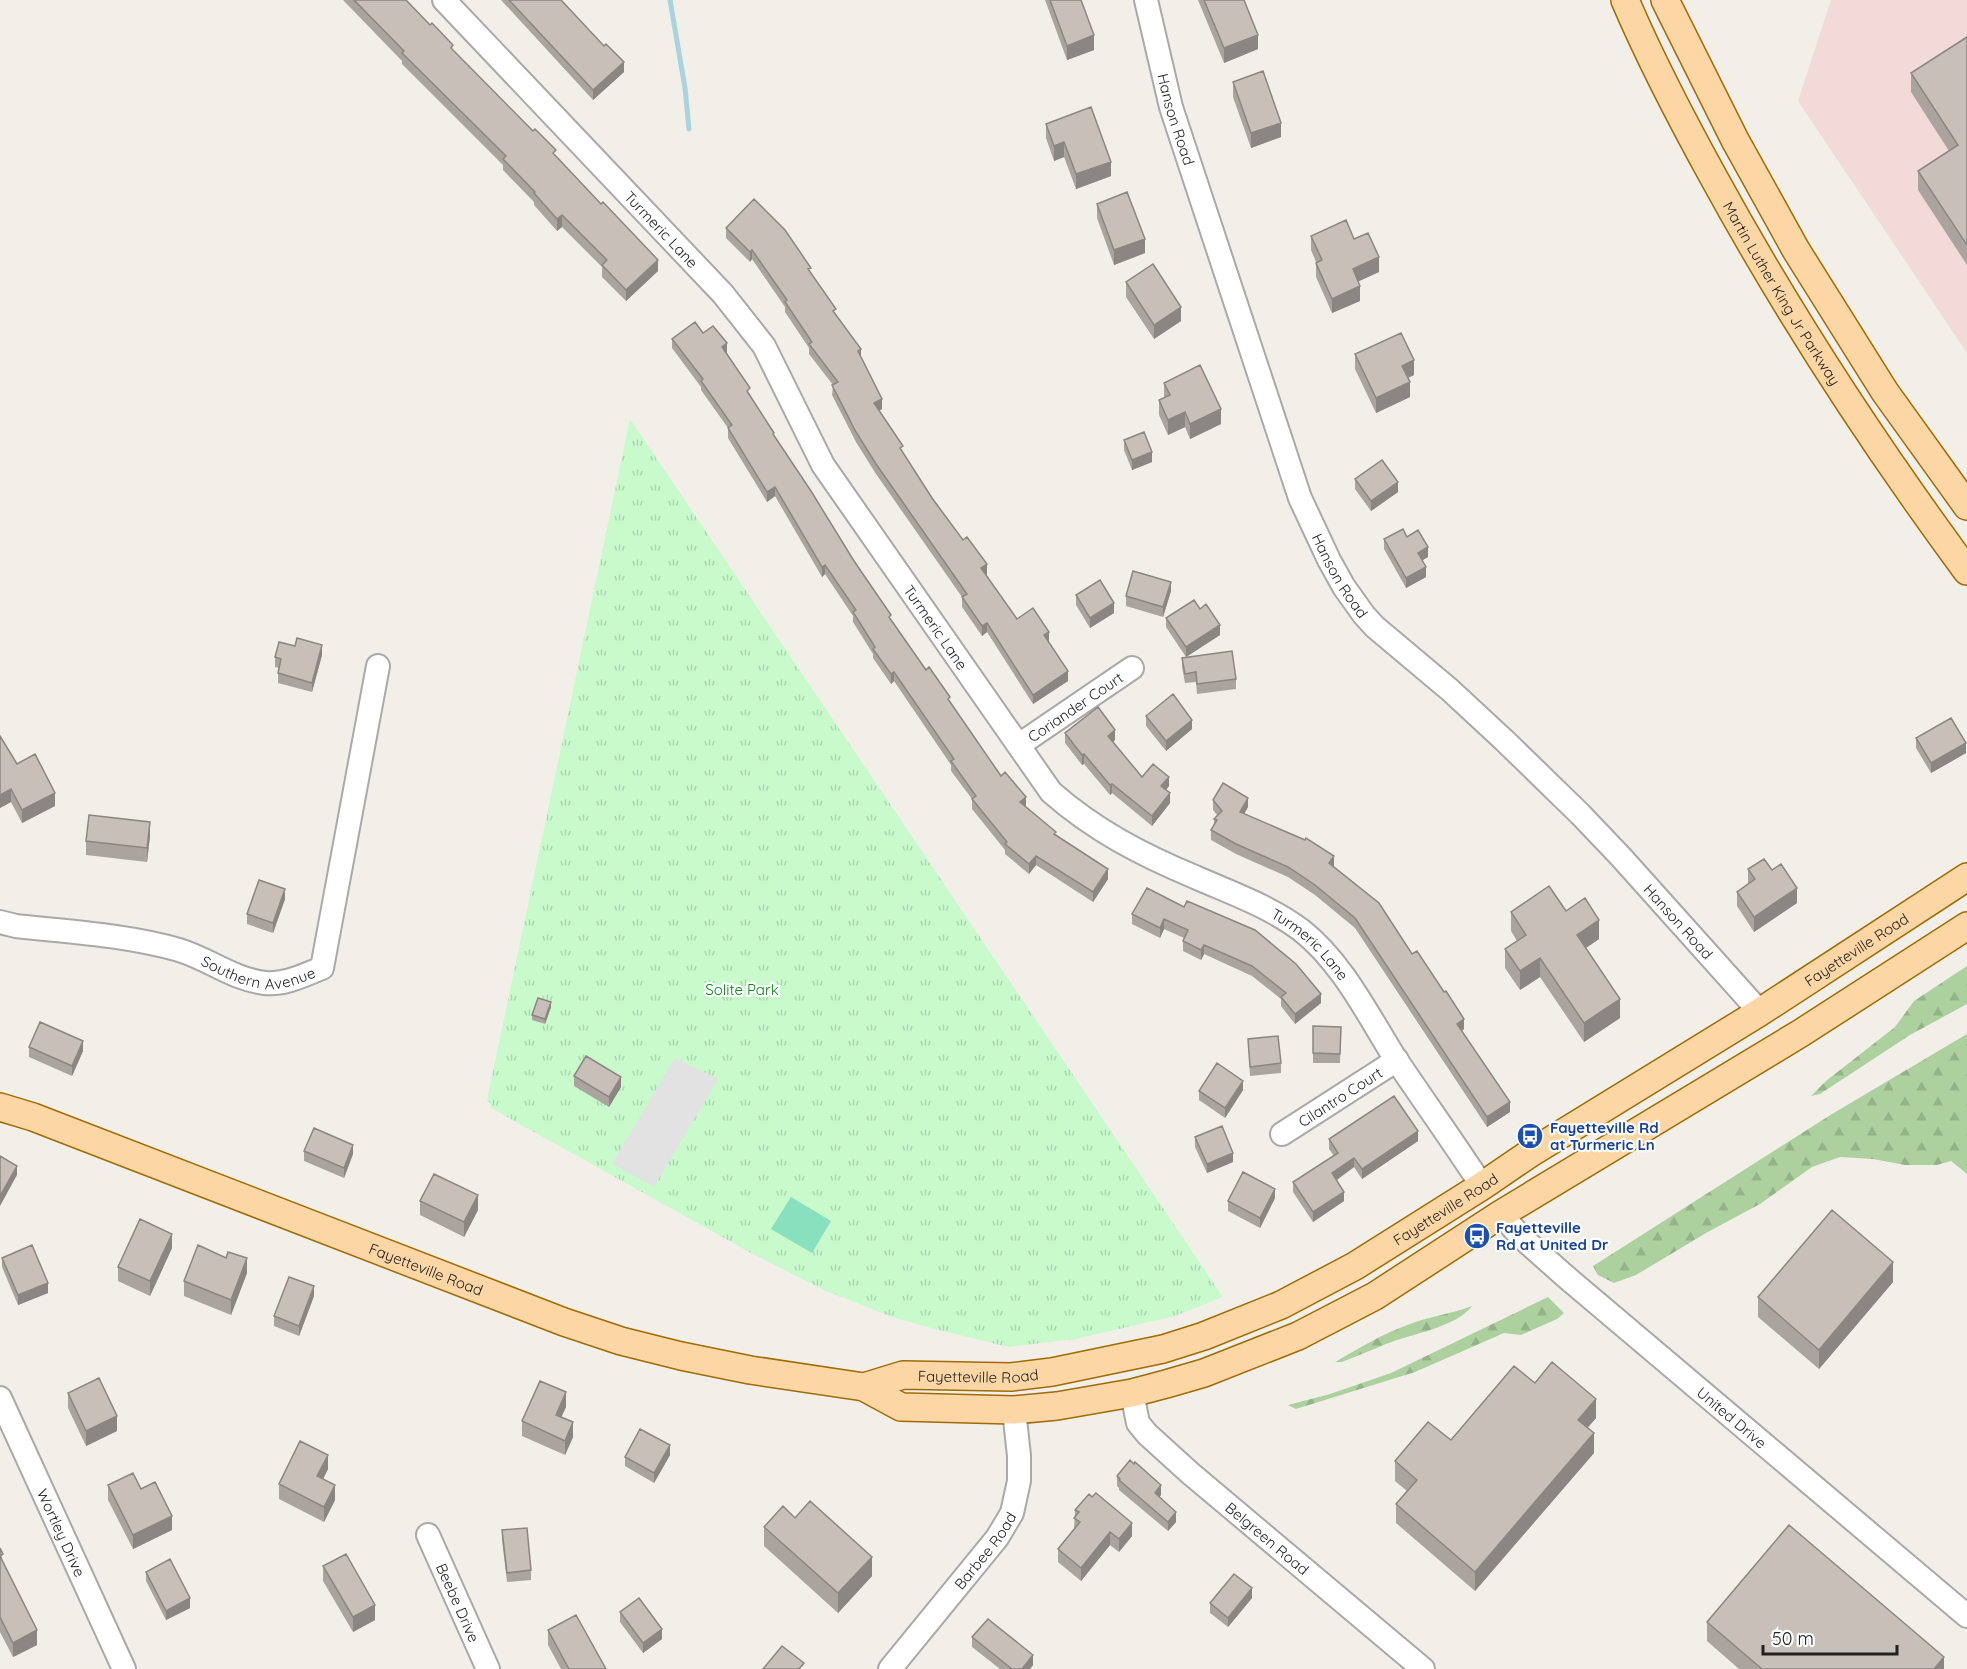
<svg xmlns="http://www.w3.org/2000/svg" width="1967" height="1669" font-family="Quicksand,sans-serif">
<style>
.commercial{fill:#f2dad9}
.forest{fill:url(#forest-firs)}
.park{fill:url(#park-tufts)}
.pitch{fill:#88e0be}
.parking{fill:#e2e2e2}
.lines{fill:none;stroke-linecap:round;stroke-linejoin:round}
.stream{stroke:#aad3df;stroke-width:5}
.minor-casing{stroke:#a9a9a9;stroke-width:26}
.major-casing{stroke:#a06b00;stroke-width:30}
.minor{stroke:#fff;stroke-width:22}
.major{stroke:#fcd6a4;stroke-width:27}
.wall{fill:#aba49e}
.shaded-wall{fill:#8b8681}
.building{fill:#c7bfb8;stroke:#8b8681;stroke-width:1.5}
.labels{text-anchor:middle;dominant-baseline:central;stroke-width:4.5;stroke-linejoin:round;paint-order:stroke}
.street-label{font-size:15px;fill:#222;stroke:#fff}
.park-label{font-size:15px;fill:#0c8416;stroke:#fff}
.transit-label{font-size:15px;font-weight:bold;fill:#164399;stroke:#fff;text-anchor:start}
</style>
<defs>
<pattern id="forest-firs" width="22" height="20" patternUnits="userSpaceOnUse" patternTransform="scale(1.5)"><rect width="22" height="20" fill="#add19e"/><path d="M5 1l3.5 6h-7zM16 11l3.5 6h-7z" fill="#95b388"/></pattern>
<pattern id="park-tufts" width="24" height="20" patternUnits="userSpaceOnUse" patternTransform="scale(1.5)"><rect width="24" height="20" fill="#c8facc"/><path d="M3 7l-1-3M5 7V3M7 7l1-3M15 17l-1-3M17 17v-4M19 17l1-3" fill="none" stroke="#acd6af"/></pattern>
</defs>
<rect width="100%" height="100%" fill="#f2efe9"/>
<path class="commercial" d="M1831,0H1967V353L1798,101Z"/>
<path class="forest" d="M1967,966V1004L1910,1035L1820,1094L1811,1096L1826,1081L1895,1027L1914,1001Z
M1967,1034V1174L1951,1161L1937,1165H1905L1873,1159L1840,1157L1812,1167L1760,1204L1706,1233L1636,1275L1614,1283L1598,1275L1593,1266L1832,1114Z
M1548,1297L1564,1313L1557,1319L1521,1335L1504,1333L1415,1372L1296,1409L1288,1405L1330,1394L1391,1373Z
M1472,1306C1457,1327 1411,1334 1386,1344C1372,1350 1357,1356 1342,1362H1335C1359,1348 1384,1333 1410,1324C1430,1316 1452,1314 1472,1306Z"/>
<path class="park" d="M630,419L1223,1297L1175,1316L1076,1339L1008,1347L935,1329L895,1318L826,1291L751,1253L491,1108V1104L487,1100Z"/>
<path class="pitch" d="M791,1197L831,1221L812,1253L771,1229Z"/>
<path class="parking" d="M675,1058L718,1079L654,1187L612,1164Z"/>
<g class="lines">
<path class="stream" d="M670,0L685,88L689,129"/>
<defs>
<g id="minor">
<path id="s1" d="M444,0L723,294L764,346L823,465L1051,792C1094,830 1142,855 1195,877C1231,893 1269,906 1301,930C1342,962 1368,1015 1395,1058C1424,1101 1454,1143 1482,1186"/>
<path id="s2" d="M1146,0L1171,107L1300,498L1329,560L1344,587L1364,615L1375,627L1450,690L1505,741L1580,814L1621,857L1760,1012"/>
<path id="s3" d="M1019,745L1132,668"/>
<path id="s4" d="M0,922L16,926C70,932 127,935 179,950C209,959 232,979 265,983C285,985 304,975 322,968L378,666"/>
<path id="s5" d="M1282,1134L1397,1060"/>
<path id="s6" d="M1501,1214L1520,1236L1565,1276L1967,1616"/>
<path id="s7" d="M1132,1393L1138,1423L1147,1434L1190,1473L1423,1669"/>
<path id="s8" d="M0,1398L124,1669"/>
<path id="s9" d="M428,1535L488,1669"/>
<path id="s10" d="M890,1669L997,1538L1012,1513L1019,1481V1456L1014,1410"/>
</g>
<g id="major">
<path id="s11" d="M1625,0C1651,61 1682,120 1714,178C1789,315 1874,445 1967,571"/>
<path d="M1665,0L1735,140L1796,250L1885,392L1967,506"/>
<path id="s12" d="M0,1107L33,1117L564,1322L621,1341L681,1356L750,1370L864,1387L901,1407L1014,1410L1057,1406L1132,1393L1166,1384L1204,1373L1298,1336L1375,1296L1501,1214L1801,1033L1967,926"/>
<path id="s13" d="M864,1387L903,1375L1011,1377L1052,1372L1163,1349L1204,1336L1281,1305L1355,1266L1482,1186L1529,1154L1760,1012L1967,877"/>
</g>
</defs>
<use href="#minor" class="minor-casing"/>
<use href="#major" class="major-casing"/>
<use href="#minor" class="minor"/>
<use href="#major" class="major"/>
</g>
<path class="wall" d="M343,0H406L453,51L556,156L658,271L626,301L602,277V267L562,227L557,231L534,205V202L503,170V165L402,64V61Z
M501,0H561L604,46L624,72L593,100Z
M1045,0H1081L1094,50L1067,60Z
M1198,0H1244L1258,49L1224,63Z
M1967,37V265L1918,190V171L1949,151L1911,92V73Z
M1233,82L1281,137L1251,148L1233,97Z
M1046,124L1111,176L1076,189L1064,157L1054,161L1046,138Z
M1097,204L1145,253L1114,265L1097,218Z
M726,228L811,272L861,358L882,409L879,411L903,453L932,498L987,574L986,575L1017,619L1049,642L1068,681L1033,704L987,632L982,636L962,607V597L876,474L856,442L832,395L833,385L809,354V348L785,312V307L752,259L750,262L726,238Z
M1311,236L1354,239L1379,272L1358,281L1360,301L1332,313L1316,277V262L1311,250Z
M1126,282L1181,321L1154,339L1126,297Z
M703,333L727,353L750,396L774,437L891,620L1001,776L1026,807L1056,835L1108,879L1093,902L1036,865L1029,874L1005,854V850L972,809V799L951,771V765L894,681L891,684L873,658V654L853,622V616L825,574L822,577L775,496L767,502L728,438V428L701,390V387L672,348V339Z
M1355,354L1414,375L1408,378L1410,397L1376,413L1355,369Z
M1164,383L1221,424L1190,439L1185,427L1168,435L1159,415V400L1164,398Z
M1124,440L1152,462L1132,470L1124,450Z
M1355,479L1398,492L1371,511L1355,489Z
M1407,537L1428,557L1422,560L1426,577L1406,588L1384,549V539Z
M1171,591L1163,617L1126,606V596Z
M1076,595L1114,613L1090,628L1076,605Z
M1166,618L1220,635L1186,657L1166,627Z
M295,646L322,655L312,692L278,683V673L279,668L275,667V657Z
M1182,658L1236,679V689L1197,694L1196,682L1185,683L1182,667Z
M1146,716L1192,729L1166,751L1146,726Z
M1065,733L1115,740L1113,742L1142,777L1169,786L1166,790L1170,803L1152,826L1112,793L1110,795L1084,764L1082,765L1065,743Z
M0,736L17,764L55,806L22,823L11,802L0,808Z
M1916,738L1966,753L1931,773L1916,748Z
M1213,800L1248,807L1244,814L1334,866L1333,867L1412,954L1464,1029L1462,1031L1510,1112L1487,1127L1355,928L1315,895L1288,877L1236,854L1211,840V830L1214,825V819L1217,815L1213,810Z
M150,836L147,862L86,855V841Z
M1748,869L1772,870L1797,903L1754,932L1737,906V892L1748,884Z
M1147,888L1321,1003L1295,1024L1281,1006V999L1252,976L1204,954L1201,960L1183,951V941L1184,938L1164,929L1160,938L1132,924V914Z
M285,899L273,933L247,924V914Z
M1566,911L1599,939L1586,948L1620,1018L1584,1042L1540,977L1520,990L1505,968V949L1517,941L1511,931V912Z
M551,1007L545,1024L532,1020V1015Z
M1313,1026L1341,1027L1340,1063H1313Z
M1248,1039L1281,1063V1073L1250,1076Z
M29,1047L83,1051L72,1076L29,1057Z
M574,1076L621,1087L609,1107L574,1086Z
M1243,1090L1225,1118L1199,1100V1091Z
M1195,1137L1233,1162L1207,1173L1195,1147Z
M1329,1139L1418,1141L1362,1179L1354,1167L1337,1180L1344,1201L1313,1222L1293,1192V1182L1334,1156L1329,1149Z
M304,1151L353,1154L344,1178L304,1161Z
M1275,1198L1260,1228L1228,1211V1201Z
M420,1201L478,1210L464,1237L420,1215Z
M172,1248L150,1296L118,1281V1267Z
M2,1258L48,1293L18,1305L2,1267Z
M247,1273L231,1315L184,1296V1281Z
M1893,1282L1819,1369L1758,1317V1297Z
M314,1296L299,1336L274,1326V1316Z
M1535,1383L1596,1418L1587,1428L1594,1453L1475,1591L1396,1523V1504L1407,1491L1395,1481V1461L1451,1440Z
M68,1393L117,1431L86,1446L68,1408Z
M566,1407L561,1417L573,1437L565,1455L522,1436V1421Z
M670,1455L654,1483L625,1466V1457Z
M328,1469L323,1479L335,1500L324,1522L279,1499V1484Z
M1117,1476L1161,1495L1159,1497L1176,1522L1168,1531L1119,1490V1488L1117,1486Z
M108,1485L141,1489L172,1530L133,1549L108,1500Z
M1075,1510L1132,1536L1119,1552L1110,1545L1081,1581L1058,1562V1549L1074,1529Z
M795,1518L872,1576L838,1613L764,1546V1527Z
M502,1530L531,1570V1580L507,1582L502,1540Z
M0,1548L3,1563L37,1645L13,1657L0,1632Z
M323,1566L375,1620L353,1632L323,1581Z
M146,1572L190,1608L166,1620L146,1581Z
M1252,1598L1228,1627L1210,1613V1603Z
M620,1612L662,1639L643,1653L620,1622Z
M1707,1622L1944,1669H1739L1707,1641Z
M548,1630L606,1669H561L548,1645Z
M972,1637L1033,1665L1030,1669H1000L972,1647Z"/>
<path class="shaded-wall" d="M1094,35V50L1067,60V46Z
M1258,35V49L1224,63V48Z
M624,62V72L593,100V90Z
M1281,123V137L1251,148V133Z
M1064,142V157L1054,161V146Z
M1111,162V176L1076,189V174Z
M562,215V227L557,231V219Z
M1145,239V253L1114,265V250Z
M752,250V259L750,262V252Z
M1379,257V272L1353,284V269Z
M658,260V271L626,301V290Z
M1360,286V301L1332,313V299Z
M1181,307V321L1154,339V325Z
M727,343V353L722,357V347Z
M861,349V358L858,351Z
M1414,360V375L1402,380V366Z
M1410,382V397L1376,413V398Z
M882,399V409L874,413V403Z
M1221,409V424L1190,439V424Z
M1185,412V427L1168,435V420Z
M1152,452V462L1132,470V460Z
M1398,482V492L1371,511V501Z
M775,487V496L767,502V492Z
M1428,547V557L1418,563V553Z
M987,564V574L981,578V568Z
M825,565V574L822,577V567Z
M1426,567V577L1406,588V578Z
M1171,582V591L1163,617V607Z
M1114,603V613L1090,628V618Z
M987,623V632L982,636V626Z
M1220,625V635L1186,657V647Z
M1049,632V642L1044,635Z
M322,645V655L312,692V683Z
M1068,671V681L1033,704V695Z
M894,672V681L891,684V674Z
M1192,720V729L1166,751V741Z
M1115,730V740L1108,746V736Z
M1966,743V753L1931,773V763Z
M1084,754V764L1082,765V755Z
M1169,777V786L1161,796V786Z
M1112,784V793L1110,795V785Z
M11,789V802L0,808V795Z
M55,793V806L22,823V810Z
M1170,793V803L1152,826V816Z
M1026,797V807L1020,802Z
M1248,798V807L1240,821V812Z
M150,822V836L147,862V848Z
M1036,856V865L1029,874V864Z
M1334,856V866L1329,873V863Z
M1108,869V879L1093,902V892Z
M1797,888V903L1754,932V917Z
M285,889V899L273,933V923Z
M1164,919V929L1160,938V928Z
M1599,920V939L1577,954V935Z
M1204,945V954L1201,960V950Z
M1540,958V977L1520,990V971Z
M1321,994V1003L1295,1024V1014Z
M1620,999V1018L1584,1042V1023Z
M551,1002V1007L545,1024V1019Z
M1464,1019V1029L1457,1034V1024Z
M83,1041V1051L72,1076V1066Z
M621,1077V1087L609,1107V1097Z
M1243,1081V1090L1225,1118V1108Z
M1510,1102V1112L1487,1127V1117Z
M1418,1131V1141L1362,1179V1169Z
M353,1145V1154L344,1178V1168Z
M1233,1153V1162L1207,1173V1164Z
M1354,1158V1167L1332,1183V1173Z
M17,1166V1175L0,1206V1196Z
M1275,1189V1198L1260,1228V1218Z
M1344,1192V1201L1313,1222V1212Z
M478,1195V1210L464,1237V1222Z
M172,1234V1248L150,1296V1281Z
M247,1258V1273L231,1315V1300Z
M1893,1262V1282L1819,1369V1350Z
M48,1283V1293L18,1305V1295Z
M314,1286V1296L299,1336V1326Z
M566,1392V1407L556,1429V1415Z
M1596,1399V1418L1578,1439V1420Z
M117,1416V1431L86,1446V1431Z
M573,1422V1437L565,1455V1441Z
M1594,1433V1453L1475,1591V1572Z
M670,1445V1455L654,1483V1473Z
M328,1455V1469L317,1491V1476Z
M335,1485V1500L324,1522V1507Z
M1161,1485V1495L1155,1503V1493Z
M1176,1512V1522L1168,1531V1522Z
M172,1516V1530L133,1549V1535Z
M1132,1523V1536L1119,1552V1539Z
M1110,1532V1545L1081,1581V1568Z
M872,1557V1576L838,1613V1593Z
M1252,1588V1598L1228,1627V1618Z
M190,1598V1608L166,1620V1611Z
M375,1605V1620L353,1632V1617Z
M662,1629V1639L643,1653V1643Z
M37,1630V1645L13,1657V1643Z
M1033,1655V1665L1030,1669H1022Z
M1944,1657V1669H1934Z"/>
<path class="building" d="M354,0H406L430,25L432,23L453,45L451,48L533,131L535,129L556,150L553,153L601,204L603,202L658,260L626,290L602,265L607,260L562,215L557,219L534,193L535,192L503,159L506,156L402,53L404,51Z
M509,0H561L604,46L606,44L624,62L593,90Z
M1050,0H1081L1094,35L1067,46Z
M1204,0H1244L1258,35L1224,48Z
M1967,37V245L1918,171L1958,145L1911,73Z
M1263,71L1281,123L1251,133L1233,82Z
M1091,107L1111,162L1076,174L1064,142L1054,146L1046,124Z
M1127,192L1145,239L1114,250L1097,204Z
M754,199L785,230L811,268L808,269L836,309L833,311L861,349L858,351L882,399L874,403L903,446L900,448L932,498L963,540L967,537L987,564L981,568L1017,619L1033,608L1049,632L1044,635L1068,671L1033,695L987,623L982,626L962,597L967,594L876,464L856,432L832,385L838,382L809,344L812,342L785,302L787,300L752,250L750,252L726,228Z
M1346,220L1354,239L1368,233L1379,257L1353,269L1360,286L1332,299L1316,263L1322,260L1311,236Z
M1153,264L1181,307L1154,325L1126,282Z
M695,322L703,333L713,326L727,343L722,347L750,388L747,391L774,433L773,434L811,491L854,561L891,615L889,617L926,670L929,667L950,697L948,699L1001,776L1005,772L1026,797L1020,802L1056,832L1054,834L1108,869L1093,892L1036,856L1029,864L1005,844L1007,842L972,799L976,796L951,761L954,759L894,672L891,674L873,649L875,647L853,612L856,610L825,565L822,567L775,487L767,492L728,428L732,425L701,381L703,379L672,339Z
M1401,333L1414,360L1402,366L1410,382L1376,398L1355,354Z
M1200,365L1221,409L1190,424L1185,412L1168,420L1159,400L1170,395L1164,383Z
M1144,432L1152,452L1132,460L1124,440Z
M1382,460L1398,482L1371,501L1355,479Z
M1403,529L1407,537L1418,530L1428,547L1418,553L1426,567L1406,578L1384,539Z
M1133,571L1171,582L1163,607L1126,596Z
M1100,580L1114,603L1090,618L1076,595Z
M1194,600L1200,609L1206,604L1220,625L1186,647L1166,618Z
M297,638L322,645L312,683L278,673L281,659L275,657L279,642L295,646Z
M1232,651L1236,679L1197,684L1196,672L1185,674L1182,658Z
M1173,694L1192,720L1166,741L1146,716Z
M1098,707L1115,730L1108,736L1142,777L1153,764L1169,777L1161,786L1170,793L1152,816L1112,784L1110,785L1084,754L1082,755L1065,733Z
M1951,718L1966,743L1931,763L1916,738Z
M0,736L17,764L35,754L55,793L22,810L11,789L0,795Z
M1223,783L1248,798L1240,812L1305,840L1306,838L1334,856L1329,863L1379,903L1412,954L1417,951L1444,992L1446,991L1464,1019L1457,1024L1510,1102L1487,1117L1355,918L1315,885L1288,867L1236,844L1211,830L1217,820L1214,819L1222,811L1213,800Z
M89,815L150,822L147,848L86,841Z
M1764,859L1772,870L1781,864L1797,888L1754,917L1737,892L1755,879L1748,869Z
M259,880L285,889L273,923L247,914Z
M1549,886L1566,911L1585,898L1599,920L1577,935L1620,999L1584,1023L1540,958L1520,971L1505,949L1526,935L1511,912Z
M1147,888L1184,907L1187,901L1255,930L1296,964L1321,994L1295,1014L1281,997L1286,993L1252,966L1204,945L1201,950L1183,941L1188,930L1164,919L1160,928L1132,914Z
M538,998L551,1002L545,1019L532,1015Z
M40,1022L83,1041L72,1066L29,1047Z
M1313,1026L1341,1027L1340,1054L1313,1053Z
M1278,1036L1281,1063L1250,1067L1248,1039Z
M586,1056L621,1077L609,1097L574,1076Z
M1217,1063L1243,1081L1225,1108L1199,1091Z
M1394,1096L1418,1131L1362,1169L1354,1158L1332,1173L1344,1192L1313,1212L1293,1182L1338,1153L1329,1139Z
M1222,1126L1233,1153L1207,1164L1195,1137Z
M314,1128L353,1145L344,1168L304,1151Z
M0,1156L17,1166L0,1196Z
M1243,1172L1275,1189L1260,1218L1228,1201Z
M434,1174L478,1195L464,1222L420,1201Z
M1832,1210L1893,1262L1819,1350L1758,1297Z
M140,1219L172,1234L150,1281L118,1267Z
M32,1245L48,1283L18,1295L2,1258Z
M198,1245L226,1258L228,1252L247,1258L231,1300L184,1281Z
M289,1277L314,1286L299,1326L274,1316Z
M1552,1362L1596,1399L1578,1420L1594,1433L1475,1572L1396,1504L1417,1480L1395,1461L1428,1422L1451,1440L1514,1366L1535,1383Z
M99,1378L117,1416L86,1431L68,1393Z
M540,1381L566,1392L556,1415L573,1422L565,1441L522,1421Z
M640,1429L670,1445L654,1473L625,1457Z
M300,1441L328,1455L317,1476L335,1485L324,1507L279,1484Z
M1130,1460L1134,1464L1135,1462L1161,1485L1155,1493L1176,1512L1168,1522L1119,1480L1120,1479L1117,1476Z
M133,1473L141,1489L155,1482L172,1516L133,1535L108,1485Z
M1096,1493L1132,1523L1119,1539L1110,1532L1081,1568L1058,1549L1080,1522L1074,1518L1079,1512L1075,1510L1089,1494L1092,1497Z
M810,1501L872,1557L838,1593L764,1527L783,1506L795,1518Z
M1789,1525L1944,1657L1934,1669H1762L1707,1622Z
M527,1528L531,1570L507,1573L502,1530Z
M0,1548L3,1554L0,1556Z
M346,1554L375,1605L353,1617L323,1566Z
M0,1556L37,1630L13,1643L0,1617Z
M170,1559L190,1598L166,1611L146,1572Z
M1234,1574L1252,1588L1228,1618L1210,1603Z
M639,1598L662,1629L643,1643L620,1612Z
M576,1615L606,1669H569L548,1630Z
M988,1619L1033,1655L1022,1669H1012L972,1637Z
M782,1646L804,1663L799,1669H763Z"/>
<defs>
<symbol id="bus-disc" viewBox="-11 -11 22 22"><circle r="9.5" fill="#1a4fb4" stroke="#fff"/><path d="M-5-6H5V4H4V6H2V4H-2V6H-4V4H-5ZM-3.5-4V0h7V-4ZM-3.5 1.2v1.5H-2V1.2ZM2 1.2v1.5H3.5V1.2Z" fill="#fff"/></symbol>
</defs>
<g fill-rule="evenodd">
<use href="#bus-disc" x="1515" y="1121" width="30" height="30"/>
<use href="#bus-disc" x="1462" y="1221" width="30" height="30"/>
</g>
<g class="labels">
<g class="street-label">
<text stroke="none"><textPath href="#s2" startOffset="123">Hanson Road</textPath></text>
<text stroke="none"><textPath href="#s1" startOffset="316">Turmeric Lane</textPath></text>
<text stroke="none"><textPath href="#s11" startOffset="333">Martin Luther King Jr Parkway</textPath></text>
<text stroke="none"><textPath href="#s2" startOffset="609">Hanson Road</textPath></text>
<text stroke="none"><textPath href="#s1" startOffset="802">Turmeric Lane</textPath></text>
<text stroke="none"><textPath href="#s3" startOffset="68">Coriander Court</textPath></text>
<text stroke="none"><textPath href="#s2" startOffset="1095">Hanson Road</textPath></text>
<text stroke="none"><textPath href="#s1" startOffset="1306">Turmeric Lane</textPath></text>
<text stroke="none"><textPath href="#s13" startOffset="1106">Fayetteville Road</textPath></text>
<text stroke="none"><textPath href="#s4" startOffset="266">Southern Avenue</textPath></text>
<text stroke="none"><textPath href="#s5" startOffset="69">Cilantro Court</textPath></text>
<text stroke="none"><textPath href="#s13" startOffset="620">Fayetteville Road</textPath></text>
<text stroke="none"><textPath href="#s12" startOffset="456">Fayetteville Road</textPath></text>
<text stroke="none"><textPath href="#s13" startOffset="116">Fayetteville Road</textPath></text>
<text stroke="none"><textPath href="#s6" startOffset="308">United Drive</textPath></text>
<text stroke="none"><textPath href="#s8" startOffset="148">Wortley Drive</textPath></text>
<text stroke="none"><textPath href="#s7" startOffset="204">Belgreen Road</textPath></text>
<text stroke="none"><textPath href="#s10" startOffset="152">Barbee Road</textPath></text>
<text stroke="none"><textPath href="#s9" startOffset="74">Beebe Drive</textPath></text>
</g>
<g class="park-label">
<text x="742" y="989">Solite Park</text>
</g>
<g class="transit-label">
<text x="1550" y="1127">Fayetteville Rd<tspan x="1550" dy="17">at Turmeric Ln</tspan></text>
<text x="1496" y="1227">Fayetteville<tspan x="1496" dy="17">Rd at United Dr</tspan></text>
</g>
</g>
<path d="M1763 1645v9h134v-9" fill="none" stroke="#222222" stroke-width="3"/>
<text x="1772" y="1645" font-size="18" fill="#222222" stroke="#ffffff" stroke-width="4.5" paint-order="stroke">50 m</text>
</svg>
